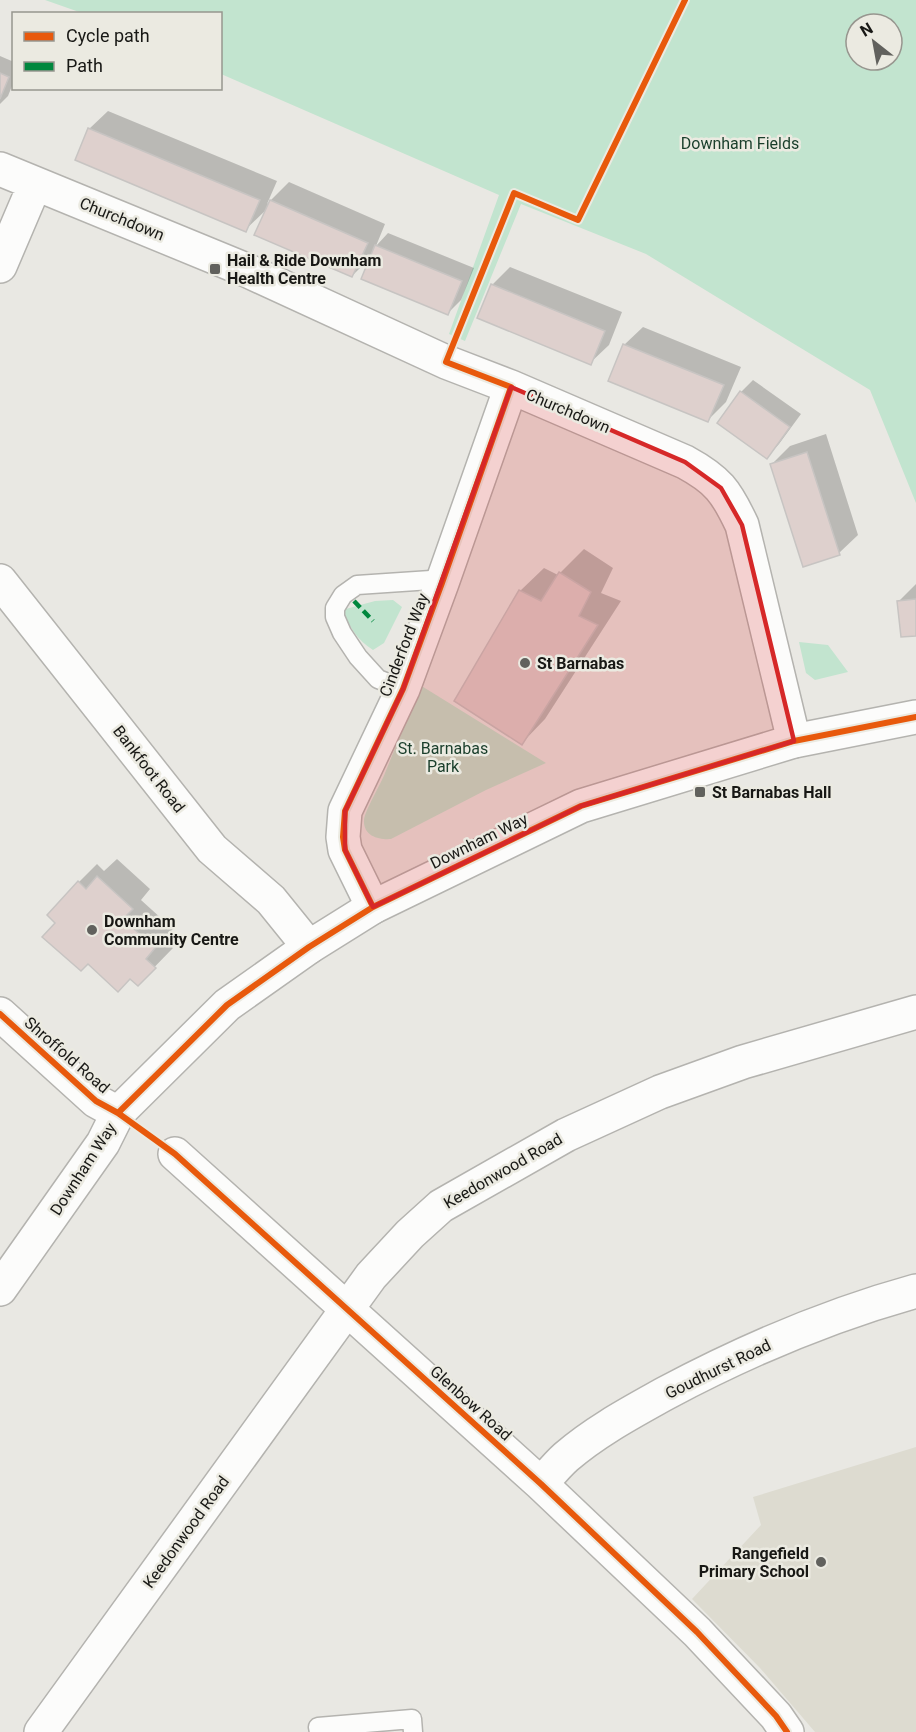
<svg xmlns="http://www.w3.org/2000/svg" width="916" height="1732" font-family="Roboto,sans-serif">
<style>
.built{fill:#dddbd0}
.green{fill:#c2e4cf;fill-rule:evenodd}
.shadow{fill:#0003}
.building{fill:#ded0cd;stroke:#c7c4c2;stroke-width:1.5}
.lines{fill:none;stroke-linecap:round;stroke-linejoin:round}
.service-casing{stroke:#b4b3af;stroke-width:21}
.minor-casing{stroke:#b4b3af;stroke-width:36}
.tertiary-casing{stroke:#b4b3af;stroke-width:36}
.service{stroke:#fcfcfb;stroke-width:18}
.minor{stroke:#fcfcfb;stroke-width:33}
.tertiary{stroke:#fcfcfb;stroke-width:33}
.quiet{stroke:#00873e;stroke-width:4.5;stroke-dasharray:9 4.5;stroke-linecap:butt}
.cycleway-casing{stroke:#ebeae1;stroke-width:10}
.cycleway{stroke:#e8590c;stroke-width:6}
.marked{fill:#d62828;fill-opacity:0.2;stroke:#d62828;stroke-width:4.5;stroke-linejoin:round}
.poi-dot{fill:#61615d;stroke:#ebeae1;stroke-width:2}
.labels{text-anchor:middle;dominant-baseline:central;stroke-width:5;stroke-linejoin:round;paint-order:stroke}
.park-label{font-size:16px;fill:#193e2b;stroke:#ebeae1}
.street-label{font-size:16px;fill:#181815;stroke:#ebeae1}
.poi-label{font-size:16px;font-weight:bold;fill:#181815;stroke:#ebeae1;text-anchor:start}
</style>
<rect width="100%" height="100%" fill="#e9e8e3"/>
<path class="built" d="M916,1447V1732H815L760,1668L692,1599L761,1525L753,1497Z"/>
<path class="green" d="M45,0H916V503L870,390L646,254L521,204L465,341L449,334L499,195L221,74L220,14L82,13ZM856,24H892V60H856Z
M393,600L402,607L384,643L373,650C357,640 350,627 342,610L375,601Z
M799,642L828,645L848,672L815,680L806,673Z
M420,685L546,763L486,790L391,839C379,840 363,836 364,820C365,810 381,784 385,773C397,744 408,714 420,685Z"/>
<path class="shadow" d="M0,56L14,62V81L8,96L0,104Z
M108,111L277,181L267,204L289,182L385,224L376,246L388,233L474,268L461,300L448,313L372,256L352,276L268,208L245,230L89,129Z
M510,267L622,312L609,345L590,363L492,285Z
M643,327L741,367L726,402L708,420L624,345Z
M753,380L801,414L779,444L767,457L741,392Z
M826,434L858,535L839,553L772,464L790,446Z
M584,549L613,568L601,593L621,601L545,719L522,743L520,591L544,568L558,575Z
M916,584V634L898,602Z
M117,859L150,889L141,900L173,929L163,939L173,948L138,984L57,923L79,882L97,864L104,871Z"/>
<path class="building" d="M0,73L9,77L0,99Z
M88,128L260,200L246,232L75,160Z
M270,200L368,243L352,277L254,235Z
M375,245L462,281L448,315L361,279Z
M491,284L605,331L591,365L477,318Z
M623,344L724,385L708,422L608,381Z
M740,391L790,427L767,459L717,423Z
M807,452L840,555L803,567L770,464Z
M559,572L591,592L579,616L598,625L522,745L454,701L519,590L541,601Z
M916,599V636L901,637L897,601Z
M97,876L133,909L123,919L155,948L146,959L156,968L138,986L130,979L118,992L88,964L81,971L42,937L55,923L47,915L78,881L86,889Z"/>
<g class="lines">
<defs>
<path id="service" d="M403,689L378,679L358,657L342,633L335,617V608L343,595L357,585L431,580L442,583
M319,1732L318,1727L412,1719L413,1732"/>
<path id="minor" d="M0,169L246,270L446,362L511,387L685,462C718,480 726,491 742,525L794,741
M0,266L35,184
M0,581L212,849L271,900L309,947
M373,907L345,850L343,837L345,811L403,689L442,583L511,387
M0,1014L96,1101L118,1113
M175,1154L541,1484L697,1632L776,1716L787,1732
M541,1484C549,1475 557,1465 566,1457C596,1431 632,1412 666,1393C745,1351 829,1315 916,1291
M41,1732L371,1276L410,1234L441,1206L566,1135L660,1092L743,1062L916,1012"/>
<path id="tertiary" d="M0,1289L103,1143L118,1113L227,1005L309,947L373,907L581,806L794,741L916,717"/>
</defs>
<use href="#service" class="service-casing"/>
<use href="#minor" class="minor-casing"/>
<use href="#tertiary" class="tertiary-casing"/>
<use href="#service" class="service"/>
<use href="#minor" class="minor"/>
<use href="#tertiary" class="tertiary"/>
<path class="quiet" d="M354,601L373,621"/>
<defs>
<path id="cycleway" d="M373,907L345,850L343,837L345,811L403,689L442,583L511,387L446,362L514,193L578,220L685,0
M0,1014L96,1101L118,1113L175,1154L541,1484L697,1632L776,1716L787,1732
M118,1113L227,1005L309,947L373,907L581,806L794,741L916,717"/>
</defs>
<use href="#cycleway" class="cycleway-casing"/>
<use href="#cycleway" class="cycleway"/>
</g>
<path class="marked" d="M511,387L685,462L721,488L742,525L794,741L581,806L373,907L345,850V811L403,689Z"/>
<g class="poi-dot">
<rect x="209" y="263" width="12" height="12" rx="3"/>
<circle cx="525" cy="663" r="6"/>
<rect x="694" y="786" width="12" height="12" rx="3"/>
<circle cx="92" cy="930" r="6"/>
<circle cx="821" cy="1562" r="6"/>
</g>
<g class="labels">
<g class="park-label">
<text x="740" y="143">Downham Fields</text>
<text x="443" y="748">St. Barnabas<tspan x="443" dy="18">Park</tspan></text>
</g>
<g class="street-label">
<text transform="translate(122 219) rotate(22)">Churchdown</text>
<text transform="translate(568 411) rotate(23)">Churchdown</text>
<text transform="translate(404 645) rotate(-69)">Cinderford Way</text>
<text transform="translate(149 769) rotate(52)">Bankfoot Road</text>
<text transform="translate(479 841) rotate(-26)">Downham Way</text>
<text transform="translate(67 1055) rotate(41)">Shroffold Road</text>
<text transform="translate(83 1169) rotate(-57)">Downham Way</text>
<text transform="translate(503 1171) rotate(-30)">Keedonwood Road</text>
<text transform="translate(718 1369) rotate(-26)">Goudhurst Road</text>
<text transform="translate(471 1403) rotate(42)">Glenbow Road</text>
<text transform="translate(186 1532) rotate(-54)">Keedonwood Road</text>
</g>
<g class="poi-label">
<text x="227" y="260">Hail &amp; Ride Downham<tspan x="227" dy="18">Health Centre</tspan></text>
<text x="537" y="663">St Barnabas</text>
<text x="712" y="792">St Barnabas Hall</text>
<text x="104" y="921">Downham<tspan x="104" dy="18">Community Centre</tspan></text>
<text x="809" y="1553" text-anchor="end">Rangefield<tspan x="809" dy="18">Primary School</tspan></text>
</g>
</g>
<rect x="12" y="12" width="210" height="78" fill="#ebeae1" stroke="#97968f" stroke-width="1.5"/>
<rect x="24" y="32" width="30" height="9" fill="#e8590c" stroke="#97968f" stroke-width="1.5"/>
<text x="66" y="42" font-size="18" fill="#181815">Cycle path</text>
<rect x="24" y="62" width="30" height="9" fill="#00873e" stroke="#97968f" stroke-width="1.5"/>
<text x="66" y="72" font-size="18" fill="#181815">Path</text>
<g transform="translate(874 42) rotate(329)"><circle r="28" fill="#ebeae1" stroke="#97968f" stroke-width="1.5"/>
<path d="M0-4.5L10 22L0 15L-10 22Z" fill="#61615d"/>
<text y="-9" font-size="16" font-weight="bold" text-anchor="middle" fill="#181815">N</text>
</g>
</svg>
